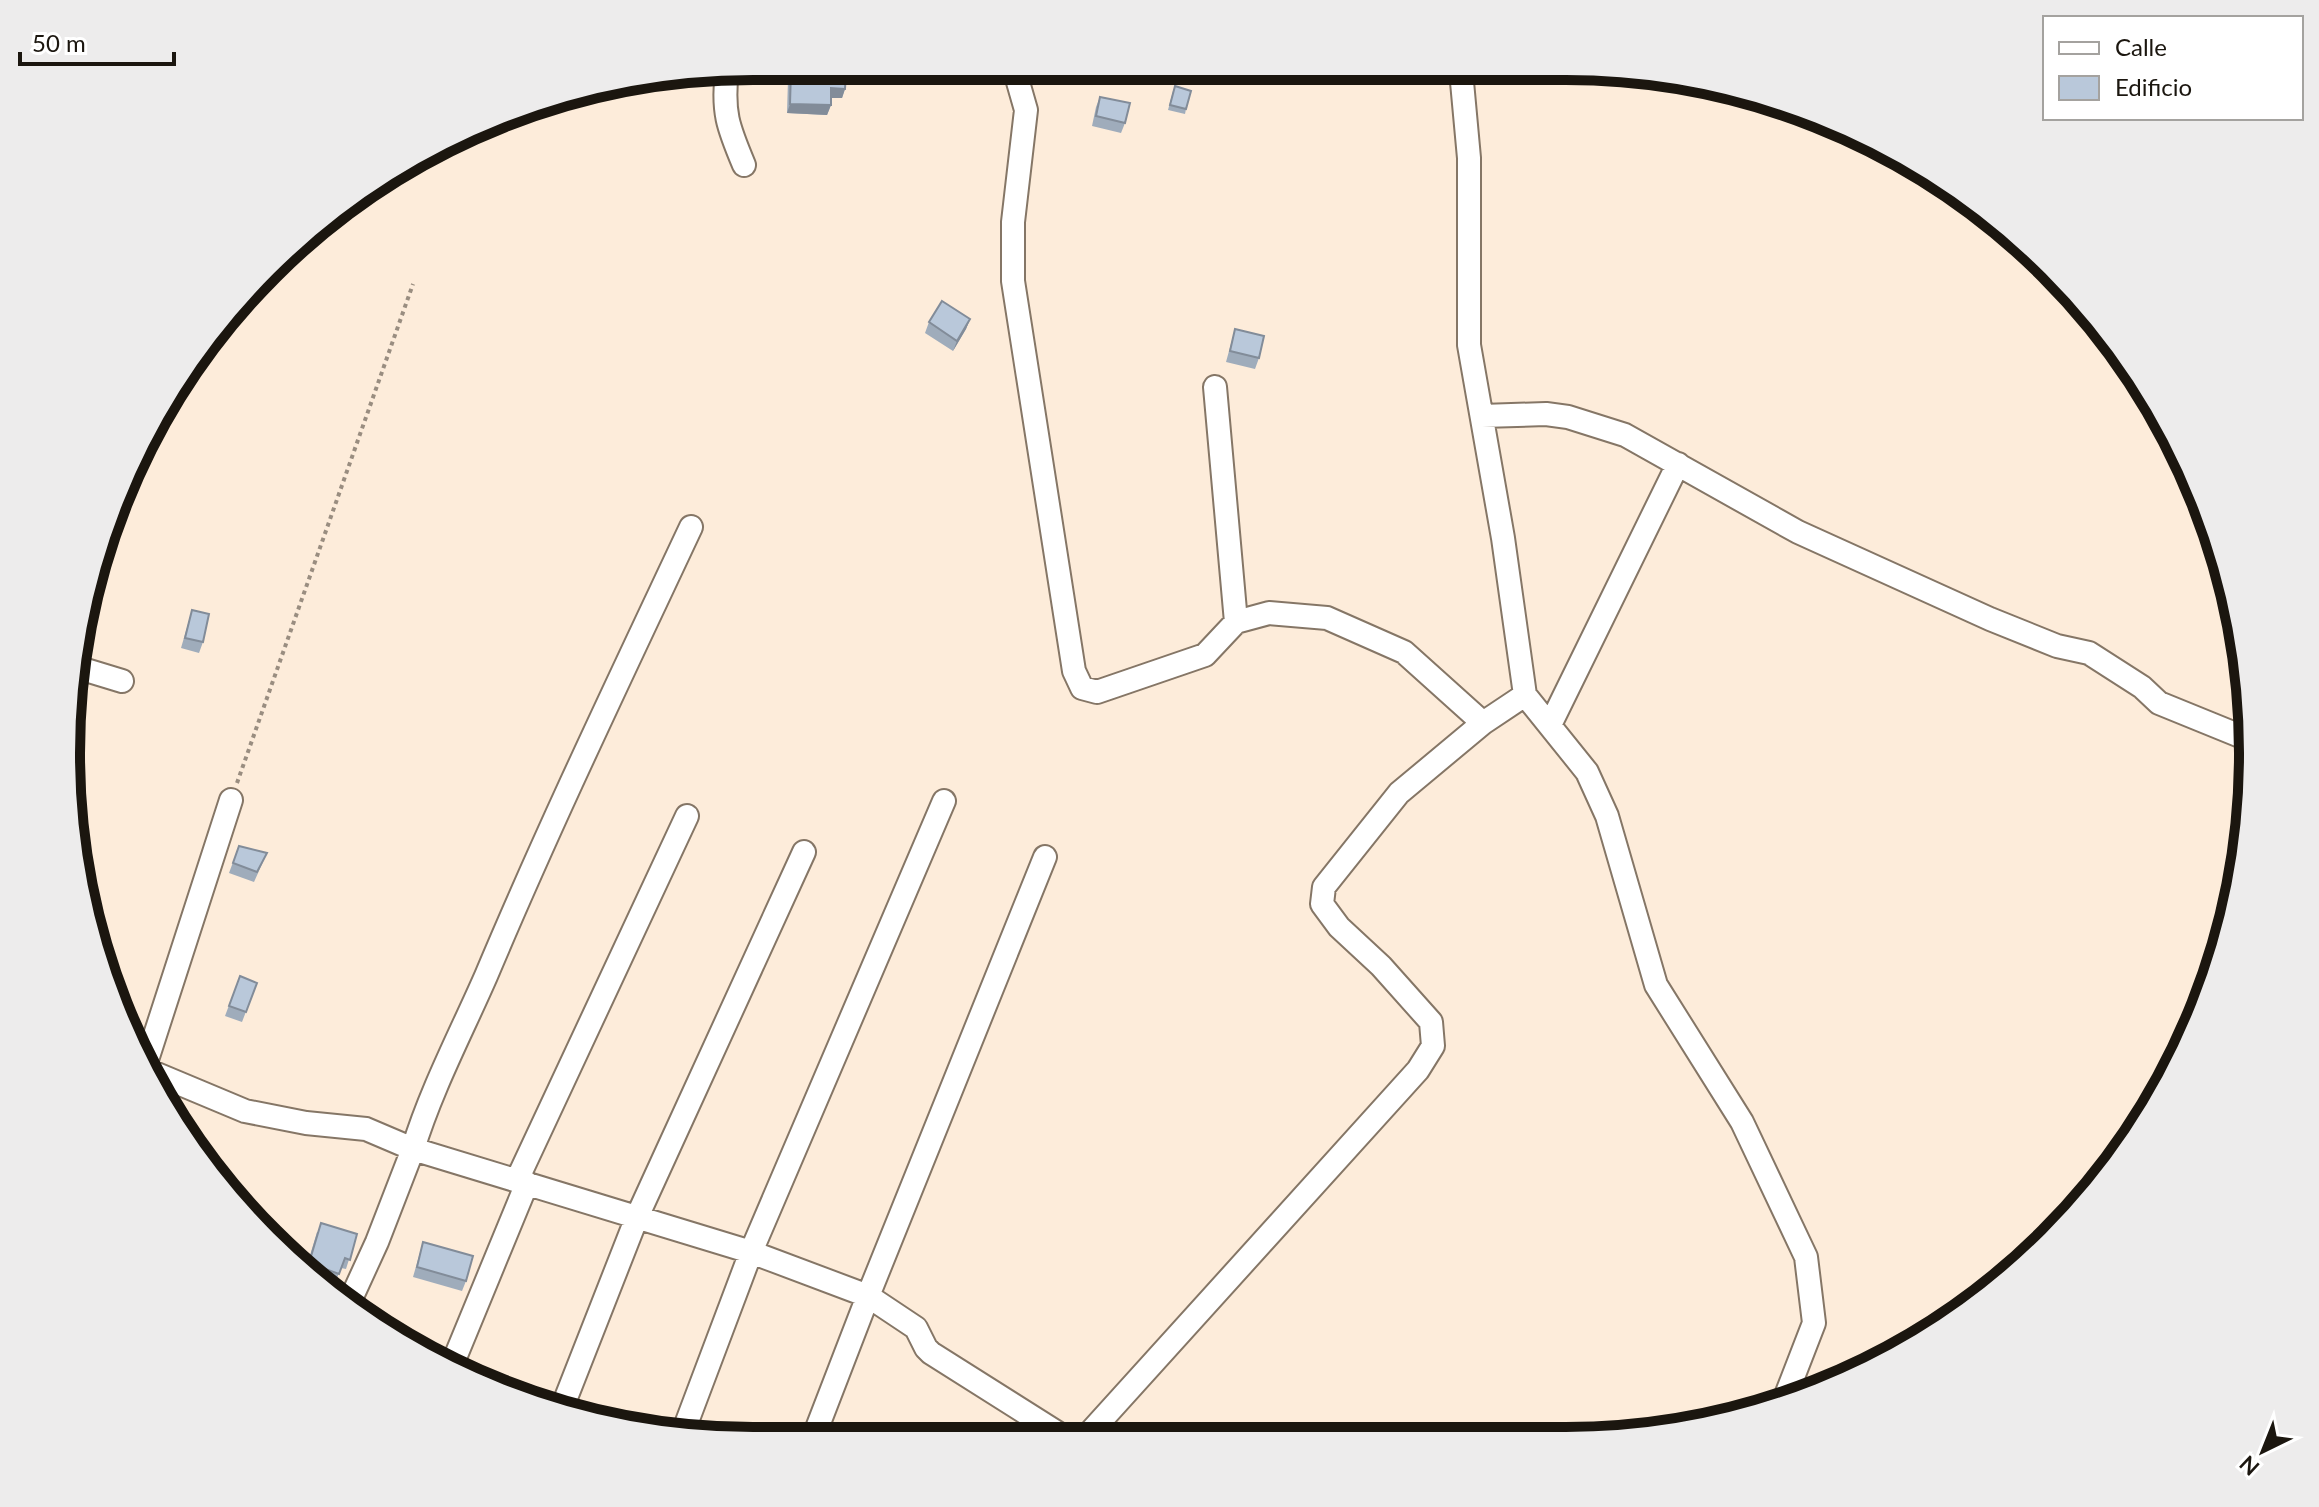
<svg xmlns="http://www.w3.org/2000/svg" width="2319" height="1507" font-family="Lato,sans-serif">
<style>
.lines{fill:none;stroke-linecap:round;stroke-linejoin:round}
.minor-casing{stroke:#857666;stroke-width:26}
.path{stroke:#998d80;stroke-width:4;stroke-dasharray:4 4;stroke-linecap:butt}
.minor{stroke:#fff;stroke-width:22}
.wall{fill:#9facbb}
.shaded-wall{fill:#828c99}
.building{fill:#b9c8da;stroke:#828c99;stroke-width:2}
.rim{fill:none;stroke:#1b160f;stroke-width:10}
</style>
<rect width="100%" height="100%" fill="#fdecda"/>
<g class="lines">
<defs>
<path id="minor" d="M1014,68L1026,110L1013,222V281L1074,671L1082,688L1097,692L1205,655L1236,622L1269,613L1327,618L1404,652L1483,723
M727,70C722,112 728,127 744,165
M1461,71L1469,158V345L1503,538L1525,695
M1215,387L1236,622
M1482,416L1546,414L1568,417L1625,435L1798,532L1990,619L2057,646L2089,653L2142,687L2159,703L2250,740
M691,527C621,676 550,824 486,976C461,1033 431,1090 413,1149L751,1252L868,1296L916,1328L926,1348L931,1353L1064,1437
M76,667L122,681
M1550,725L1678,464
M145,1066L231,800
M147,1070L245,1111L306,1123L366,1129L413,1149L377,1242L350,1301
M517,1180L687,816
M452,1365L527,1183
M562,1408L637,1217L804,852
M682,1435L751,1252L944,801
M814,1436L868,1296L1045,857
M1086,1437L1418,1070L1433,1046L1431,1022L1381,966L1339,927L1322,904L1324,887L1399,793L1483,723L1525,695L1587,772L1607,816L1656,985L1742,1122L1806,1257L1814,1323L1783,1403"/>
</defs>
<use href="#minor" class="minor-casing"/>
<path class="path" d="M237,783L413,284"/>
<use href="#minor" class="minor"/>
</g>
<path class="wall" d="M791,70L845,89L842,98H831V105L827,115L787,113L788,79Z
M1173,91L1186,109L1185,114L1168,110Z
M1100,97L1125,123L1121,133L1092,126L1096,107Z
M970,319L966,329L953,351L925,333L929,322Z
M1235,329L1259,358L1255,369L1226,362Z
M192,610L203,642L199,653L181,648Z
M239,846L267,853L254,882L229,873Z
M240,976L257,983L242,1022L225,1016Z
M317,1232L357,1234L346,1269L341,1268L335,1283L305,1272Z
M423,1242L466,1281L462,1291L413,1277Z"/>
<path class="shaded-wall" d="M831,88L845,89L842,98H828Z
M790,104L831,105L827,115L787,113Z
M970,319L966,329L953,351L957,341Z"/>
<path class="building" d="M791,70L846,72L845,89L831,88V105L790,104Z
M1175,86L1191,91L1186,109L1170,105Z
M1100,97L1130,103L1125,123L1096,116Z
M942,301L970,319L957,341L929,322Z
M1235,329L1264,336L1259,358L1230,351Z
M192,610L209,614L203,642L185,638Z
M239,846L267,853L257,872L233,863Z
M240,976L257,983L246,1012L229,1006Z
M321,1223L357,1234L350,1260L345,1258L339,1274L309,1263Z
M423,1242L473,1256L466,1281L417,1267Z"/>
<path d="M0 0H2319V1507H0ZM753 80H1566A673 673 0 0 1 2239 753V754A673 673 0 0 1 1566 1427H753A673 673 0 0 1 80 754V753A673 673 0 0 1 753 80Z" fill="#edecec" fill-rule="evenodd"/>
<path class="rim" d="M753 80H1566A673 673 0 0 1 2239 753V754A673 673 0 0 1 1566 1427H753A673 673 0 0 1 80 754V753A673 673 0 0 1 753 80Z"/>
<rect x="2043" y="16" width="260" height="104" fill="#ffffff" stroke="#a4a29f" stroke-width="2"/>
<rect x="2059" y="42" width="40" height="12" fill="#ffffff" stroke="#a4a29f" stroke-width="2"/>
<text x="2115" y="56" font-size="24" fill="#1b160f">Calle</text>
<rect x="2059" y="76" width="40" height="24" fill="#b9c8da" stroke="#a4a29f" stroke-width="2"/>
<text x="2115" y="96" font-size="24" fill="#1b160f">Edificio</text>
<g transform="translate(2263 1451) rotate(223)" stroke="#ffffff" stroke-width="6" paint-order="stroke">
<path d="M0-6L14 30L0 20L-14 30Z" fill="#1b160f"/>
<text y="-12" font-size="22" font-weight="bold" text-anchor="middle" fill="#1b160f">N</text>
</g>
<path d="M20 52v12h154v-12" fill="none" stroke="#1b160f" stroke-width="4"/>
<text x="32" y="52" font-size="24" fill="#1b160f" stroke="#ffffff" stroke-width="6" paint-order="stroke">50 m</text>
</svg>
